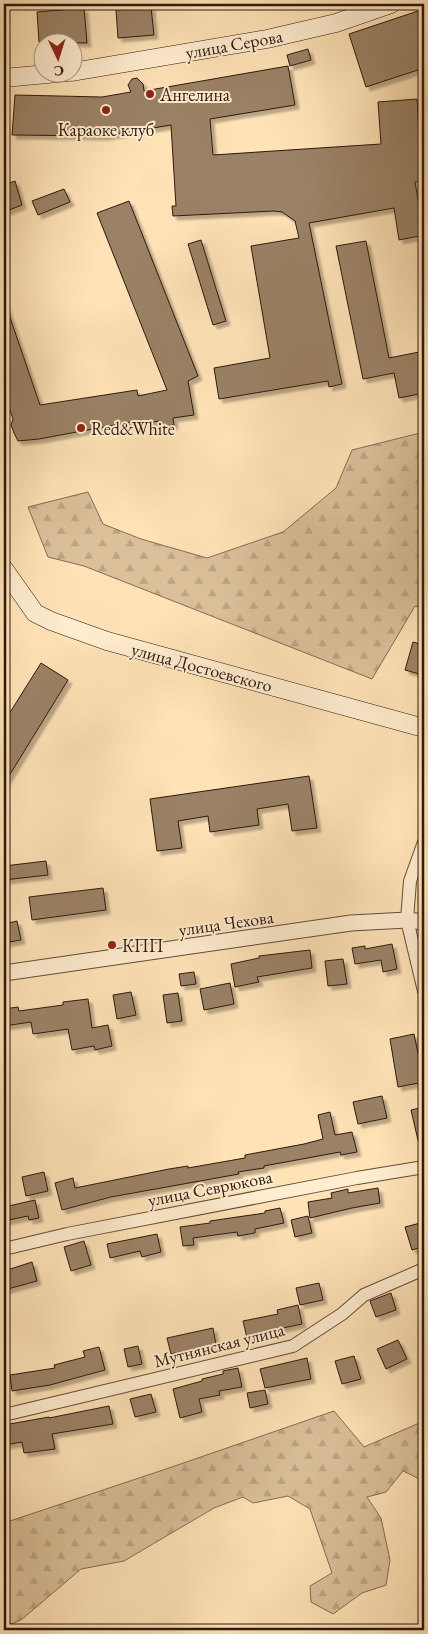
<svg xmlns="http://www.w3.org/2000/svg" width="428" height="1634" viewBox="0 0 428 1634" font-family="'EB Garamond',serif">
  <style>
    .forest { fill: url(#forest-firs); stroke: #846c54 }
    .building { fill: #9b8266; stroke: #2e180f; filter: url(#shadow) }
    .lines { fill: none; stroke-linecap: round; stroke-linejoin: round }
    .minor-casing { stroke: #624b39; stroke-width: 14 }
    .tertiary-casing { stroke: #624b39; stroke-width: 17 }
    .secondary-casing { stroke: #2e180f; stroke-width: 19 }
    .minor { stroke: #ffedd0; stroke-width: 12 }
    .tertiary { stroke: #ffedd0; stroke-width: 15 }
    .secondary { stroke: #ffedd0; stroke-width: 18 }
    .poi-dot { fill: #8f2418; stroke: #ffedd0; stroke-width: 2 }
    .labels { text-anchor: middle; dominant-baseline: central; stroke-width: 4; stroke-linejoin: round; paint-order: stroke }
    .street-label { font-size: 18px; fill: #2e180f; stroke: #ffedd0 }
    .poi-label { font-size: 18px; fill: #2e180f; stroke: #ffedd0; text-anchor: start }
  </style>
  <defs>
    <pattern id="forest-firs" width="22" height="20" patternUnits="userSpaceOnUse" patternTransform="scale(1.25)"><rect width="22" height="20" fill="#dbc09a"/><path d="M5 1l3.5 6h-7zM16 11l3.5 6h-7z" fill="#bca484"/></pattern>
    <filter id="shadow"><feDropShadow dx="4" dy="4" stdDeviation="1" flood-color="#0004"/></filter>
  </defs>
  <rect width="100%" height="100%" fill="#ffe3b7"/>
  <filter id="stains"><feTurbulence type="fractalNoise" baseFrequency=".004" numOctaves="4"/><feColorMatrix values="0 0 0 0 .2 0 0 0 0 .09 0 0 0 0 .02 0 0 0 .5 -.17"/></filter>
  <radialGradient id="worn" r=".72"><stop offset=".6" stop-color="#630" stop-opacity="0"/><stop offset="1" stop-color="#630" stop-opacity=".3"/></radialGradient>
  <path class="forest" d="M424,432v177l-9,-3 -43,73 -288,-113 -36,-9 -20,-50 60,-15 15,32 38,15 66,19 76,-26 53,-44 16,-38z
    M334,1411l30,36 60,-26v60l-21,-10 -17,21 -19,5 14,21 9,42 -4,25 -24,8 -29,21 -22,-12 -1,-16 22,-13 -22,-64 -22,-13 -35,7 -10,-6 -29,11 -90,53 -43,8 -60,51 -17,7v-104l165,-55z"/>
  <path class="building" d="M151,7l3,28 -36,3 -2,-28z
    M84,8l3,35 -48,-1 -2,-30z
    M424,9v59l-58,19 -17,-53z
    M308,49l3,11 -21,6 -3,-11z
    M288,66l7,39 -85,14 3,36 168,-11 -3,-42 39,-3 5,83h-7l9,53 -25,5 -5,-32 -85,15 33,161 -13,3 -1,-6 -109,18 -5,-31 56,-10 -19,-112 48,-8 -4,-17 -13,-9 -8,-1 -101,5 -1,-10h4l-5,-81 -66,11 -93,-1 3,-40 87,2 29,-5 -3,-7 4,-6 5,-1 6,6 1,7z
    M15,181l7,24 -18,7v-27z
    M64,189l6,13 -32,13 -6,-14z
    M129,201l69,175 -10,5 6,34 -21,3 1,7 -14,2 -1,-6 -16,3 -1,-4 -103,19 -21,2 -4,-8 -3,-8 2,-6 -9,-27v-88l1,-1 35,102 97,-15 1,6 29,-6 -70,-177z
    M201,240l25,81 -13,4 -25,-81z
    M366,241l23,117 35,-7v42l-25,5 -5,-25 -31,6 -27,-133z
    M413,642l11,3v24l-1,6 -18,-5z
    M41,663l27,17 -64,104v-62z
    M309,776l8,52 -25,3 -4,-27 -31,5 2,16 -49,7 -2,-16 -30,5 4,27 -25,3 -7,-52z
    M46,861l2,14 -44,5v-14z
    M103,888l3,22 -74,10 -3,-23z
    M17,921l4,19 -17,3v-19z
    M392,944l5,25 -14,3 -2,-12 -26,4 -3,-16 13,-2v3z
    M310,950l2,18 -55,9 2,5 -24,5 -4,-23 28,-6v-2z
    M343,959l4,25 -19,2 -3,-25z
    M194,972l2,12 -15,2 -2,-12z
    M230,983l4,21 -30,6 -4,-21z
    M131,992l5,23 -19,4 -4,-24z
    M178,993l4,28 -15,2 -4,-28z
    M88,999l4,29 16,-3 4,21 -17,4 -1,-4 -22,4 -4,-21 -35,5 -2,-12 -27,4v-17l14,-2 1,4 44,-6v-3z
    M414,1034l10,48 -26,5 -8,-48z
    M382,1096l5,22 -29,6 -5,-22z
    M424,1107v42h-4l-9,-39z
    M330,1112l5,23 17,-3 5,20 -16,3 -1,-3 -76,14v2l-26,4 1,2 -128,23 -49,13 -7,-27 18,-5 2,10 94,-19 19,-3v2l57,-10v-3l59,-11 19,-5 -5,-24z
    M44,1172l4,19 -22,5 -4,-19z
    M378,1188l2,15 -28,5 -42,10 -2,-16 24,-4 -1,-5 17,-4v4z
    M35,1200l4,18 -10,2 -1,-4 -24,5v-14z
    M280,1208l4,15 -29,6v4l-17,3 -1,-4 -44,6 1,7 -11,1 -3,-19 30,-4v-2l55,-8v-2z
    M308,1216l4,17 -17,4 -4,-17z
    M424,1222v24l-12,4 -7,-23z
    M157,1234l4,18 -19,5 -2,-6 -30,7 -3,-14z
    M84,1241l7,24 -20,6 -7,-24z
    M32,1262l5,19 -33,9v-19z
    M319,1283l4,17 -23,5 -4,-17z
    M391,1293l5,17 -20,7 -6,-16z
    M298,1305l4,19 -33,7v3l-22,4 -4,-17 35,-7 -1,-4z
    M213,1328l3,17 -45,9 -4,-16z
    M398,1340l9,19 -21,10 -9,-20z
    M138,1346l4,18 -14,3 -4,-18z
    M99,1347l6,23 -55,15 -38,6 -2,-16 45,-7 -1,-3 31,-8 -2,-6z
    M354,1356l7,23 -19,5 -7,-23z
    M307,1358l4,21 -46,9 -5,-19z
    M238,1368l4,19 -23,4 1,4 -21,4 3,13 -22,6 -7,-29 29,-8v-2l21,-5v-3z
    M265,1390l3,14 -18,4 -3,-15z
    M151,1394l5,18 -21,5 -5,-18z
    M109,1406l4,18 -61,10 3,15 -31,4 -2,-11 -18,3v-20l45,-8v1z"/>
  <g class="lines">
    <g class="minor-casing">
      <path id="minor" d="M424,842l-14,39 -3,39 17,71
        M4,1249l63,-15 290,-56 67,-11
        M4,1415l289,-69 49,-32 22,-19 60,-26"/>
    </g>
    <g class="tertiary-casing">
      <path id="tertiary" d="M4,973l347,-50 56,-3 17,2"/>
    </g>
    <g class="secondary-casing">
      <path id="secondary" d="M72,72l195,-33 69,-16 55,-19
        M4,78l64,-6
        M4,569l31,44 16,8 56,20 317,87"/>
    </g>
    <use href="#minor" class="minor"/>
    <use href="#tertiary" class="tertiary"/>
    <use href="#secondary" class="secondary"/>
  </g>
  <g class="poi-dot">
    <circle cx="150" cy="94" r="5"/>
    <circle cx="106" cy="110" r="5"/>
    <circle cx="81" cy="428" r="5"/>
    <circle cx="112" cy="945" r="5"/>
  </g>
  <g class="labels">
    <g class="street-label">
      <text transform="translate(234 44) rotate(-10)">улица Серова</text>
      <text transform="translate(202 667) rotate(15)">улица Достоевского</text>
      <text transform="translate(226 923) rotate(-8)">улица Чехова</text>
      <text transform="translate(210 1188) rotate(-11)">улица Севрюкова</text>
      <text transform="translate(219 1345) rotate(-14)">Мутнянская улица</text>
    </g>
    <g class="poi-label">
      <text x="160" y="94">Ангелина</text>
      <text x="106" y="129" text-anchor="middle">Караоке клуб</text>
      <text x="91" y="428">Red&amp;White</text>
      <text x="122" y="945">КПП</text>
    </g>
  </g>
  <rect width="428" height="1634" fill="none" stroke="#ffe3b7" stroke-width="20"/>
  <rect x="5" y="5" width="418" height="1624" fill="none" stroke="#2e180f" stroke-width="2.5"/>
  <rect x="10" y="10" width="408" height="1614" fill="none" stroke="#2e180f"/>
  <g transform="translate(58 58) rotate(176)"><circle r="24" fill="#ffedd0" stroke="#ab9883"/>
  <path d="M0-4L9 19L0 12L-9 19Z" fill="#8f2418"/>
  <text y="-8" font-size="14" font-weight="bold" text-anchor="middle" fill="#2e180f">С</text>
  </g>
  <rect width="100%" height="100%" filter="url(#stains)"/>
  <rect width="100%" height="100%" fill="url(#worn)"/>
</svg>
